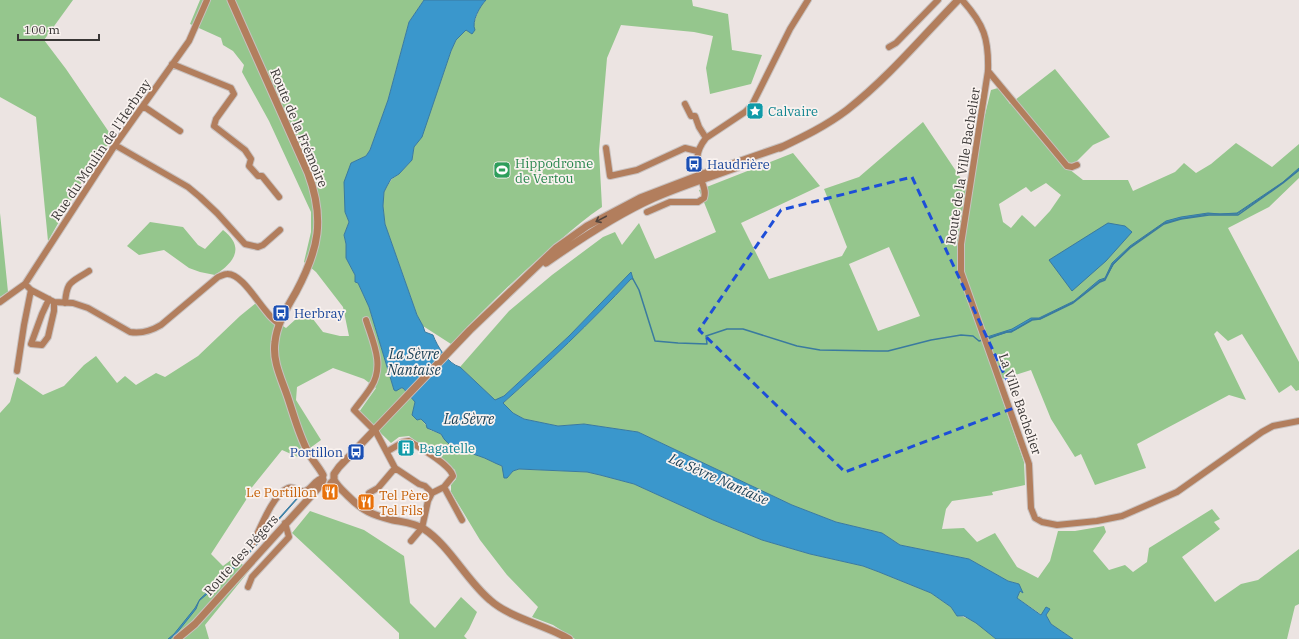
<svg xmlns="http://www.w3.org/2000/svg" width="1299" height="639" viewBox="0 0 1299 639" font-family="'IBM Plex Serif',serif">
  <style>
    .green { fill: #95c68d; fill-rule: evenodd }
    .water { fill: #3a97cc; stroke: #3a7a9f }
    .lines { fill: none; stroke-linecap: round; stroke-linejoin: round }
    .stream { stroke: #3a7a9f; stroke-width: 1.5 }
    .minor-casing { stroke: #c8c1bf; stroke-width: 8 }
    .tertiary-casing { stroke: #c8c1bf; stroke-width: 9 }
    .minor { stroke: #b27e5d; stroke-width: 6 }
    .tertiary { stroke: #b27e5d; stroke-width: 7 }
    .oneway { stroke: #51443d }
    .marked { fill: none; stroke: #1d4ed8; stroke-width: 3; stroke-dasharray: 8 5; stroke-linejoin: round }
    .labels { text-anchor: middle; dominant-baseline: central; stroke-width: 3.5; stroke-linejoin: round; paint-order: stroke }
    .culture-label { font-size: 13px; fill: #0d838f; stroke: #f9f2ef; text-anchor: start }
    .street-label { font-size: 13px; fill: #393635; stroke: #f9f2ef }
    .leisure-label { font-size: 13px; fill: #27864d; stroke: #f9f2ef; text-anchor: start }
    .transit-label { font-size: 13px; fill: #164399; stroke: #f9f2ef; text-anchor: start }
    .food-label { font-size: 13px; fill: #c56008; stroke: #f9f2ef; text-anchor: end }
    .water-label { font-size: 14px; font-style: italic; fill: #163d54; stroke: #f9f2ef }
  </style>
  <rect width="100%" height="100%" fill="#ece4e2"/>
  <path class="green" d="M0,0h73l-29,40 22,29 47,69 -29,40 -36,63 -12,-124 -36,-20z
    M200,0h224l-15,22 -21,78 -18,50 -4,6 -15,7 -6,49 4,10 -5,13 2,9v14l9,17v7l3,1 11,24 25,83 9,-2 12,14 -2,13 4,5 4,-1 9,11 11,4c6,14 25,17 38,22 8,2 15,7 23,10l5,12 6,-7 6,-2 68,3 13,3 34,9 79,36 49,20 48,14 53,12 16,6 52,21 20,14 6,9c15,1 28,13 39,23h-421l-22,-14 -21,-8 6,-10 -31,-32 -27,-35 -29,-48v-7l5,-6 -1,-9 -46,-34 -10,1 -8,6 -32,-31 17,-24 -12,-9 -31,-11 -36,19 -1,13 25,40 -23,17 -16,-7 -33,41 -3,9 -35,54 12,12 12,-9 14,14 -44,54 4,14h-209v-226l10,-11 7,-25 26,18 21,-9 20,-21 12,-9 21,27 8,-7 11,9 20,-12 9,4 33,-21 42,-40 16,-13 13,14 17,11 20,-18 17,22 17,4h9l-6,-29 -27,-35 -12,-10 7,-30v-20l-42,-91 -27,-49 2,-7 -11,-14 -10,-6 -2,-7 -31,-14z
    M486,0h206l1,6 35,8 4,36 30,5 -11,29 -41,10 -4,-26 7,-32 -19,-4 -73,-7 -14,33 -8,93 3,56c-15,10 -29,22 -43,34 -38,32 -74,67 -108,103l-28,-18 -6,-11 -32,-91 -2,-18 1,-14 3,-6 5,-7 7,-5 13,-14 2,-13 8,-11 29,-85 5,-11 10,-10 6,3c2,-11 6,-25 14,-33z
    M1055,69l55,68 -17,8 -24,24 14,11h45l5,11 42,-19 9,-9 12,10 15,-9 25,-21 36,24 27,-23v34l-30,29 -41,21 71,134v28l-3,1 -5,-6 -12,8 -37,-59 -14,7 -11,-10 -3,3 32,66 -17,-5 -92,49 9,24 -51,17 -14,-31 -6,3 -24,-38 -20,-49 -35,11 28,81 1,23 -33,7 1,3 -41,6 -6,8 -4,20 22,-1 13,14 18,-9 22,34 21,11 12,-17 8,-30h17l29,-5 2,6 -13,19 16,19 16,-5 8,7 14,-10 2,-14 63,-39 8,10 -6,3 6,7 -38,28 33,45 26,-18 17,-4 41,-31v55l-4,2 -8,33h-214l-22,-15 -5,-9 4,-6 -8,6 -25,-17 3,-7 -1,-7 -11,-3 -39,-22 -69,-14 -18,-12 -46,-11 -44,-17 -154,-73 -54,-8 -26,2 -34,-7 -11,-6 -10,-10c45,-40 87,-80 128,-124h2l-2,-6 -62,63 -65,60 -9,5 -35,-34 49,-56 43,-36 51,-38 12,-5 7,13 17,-22 16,36 61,-27 -17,-42 94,-37 27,33 -79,37 28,56 73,-23 5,-9 -23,-58 35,-12 64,-55 39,58 5,4 9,-53h5l10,-41 7,-2 12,16zM1046,183l15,12 -11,16 -15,16 -13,-12 -11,13 -8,-6 -4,-18 27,-17 5,5zM889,247l31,69 -42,15 -29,-67z
    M0,213l8,79 -8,5z
    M150,222l33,5 15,18 7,4 18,-19c22,17 12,32 -8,45l-15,-3 -11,-4 -25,-18 -25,5 -12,-9z
    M310,511l54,19 40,26 6,47 25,25 26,-31 16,15 -8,17 -5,7 3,3h-68v-6l-107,-100z"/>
  <path class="water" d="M424,0h62c-6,6 -15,22 -11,30l-3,4 -6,-4 -10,10 -5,11 -29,86 -8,10 -2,13 -13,14 -8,5 -4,7 -3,6 -1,14 2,18 32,91 6,11 2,6 8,3c4,11 15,29 27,32l35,33 9,-4 65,-60 62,-64 2,7h-2c-41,44 -83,84 -128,124l10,10 11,6 34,7 26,-2 54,8 154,73 44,17 46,11 18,12 69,14 39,22 11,3 4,9 -3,-2 -3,7 24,17 5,-8 4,2 -4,6 5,9 22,15h-77l-20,-16 -12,-7h-7l-6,-9 -20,-14 -52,-21 -16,-6 -53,-12 -48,-14 -49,-20 -79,-36 -34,-9 -13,-3 -68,-3 -6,2 -6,7h-3l-2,-12c-8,-3 -16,-8 -23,-10 -14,-5 -31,-7 -38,-22l-14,-6 -1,-4 -5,-5 -4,1 -5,-5 3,-13 -12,-14h-2l-5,3 -2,-1 -25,-83 -11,-24 -3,-1v-7l-9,-17v-14l-2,-9 5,-13 -4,-10 -1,-30 7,-19 15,-7 4,-6 18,-50 21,-78z
    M1299,168v2l-22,17 -40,27h-29l-28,5 -16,4 -35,25 -16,17 -8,14 -5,2 -26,21 -34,17h-7l-18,11 -27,8 -1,-1 25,-8 19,-11h8l35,-17 25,-21 6,-2 7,-15 18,-17 36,-25 15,-4 27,-4 12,1 17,-1 46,-31z
    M1108,223l17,3 7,6 -26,29 -34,30 -23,-31z
    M299,492h2l-3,6 -60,68 -20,12 -4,10 -15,13 -3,8 -20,25 -6,5h-2l6,-5 21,-26 5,-9 14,-13 2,-8 21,-13 60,-67z"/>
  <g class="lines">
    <path class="stream" d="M633,279l6,11 16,51 23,2 29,1 -1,-8 21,-7h16l54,17 23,4 57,1h11l43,-11 30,-5 12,1 6,5 4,-1
      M987,339l19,-7h5l21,-12 8,-1 33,-16 27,-21 5,-2 8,-16 17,-16 34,-24 17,-5 28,-4h29l45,-32 16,-13"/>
    <g class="minor-casing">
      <path id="minor" d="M962,0c22,24 27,39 26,71l-27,173v28l68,192 2,44 4,10 7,4 15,3 40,-4 25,-5 55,-24 85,-60 11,-6 26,-5
        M889,47l7,-4 42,-43
        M172,64l59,24 3,6 -18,25 -2,7 31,24 6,9 -2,7 9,10h4l17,21
        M988,71l79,95 5,1 5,-2
        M685,104l6,12h4l4,11 7,11
        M143,106l37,25
        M115,145l73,42 12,10 17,16 28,31 13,3 5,-2 17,-15
        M606,148l4,28 27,-6 48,-22 12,3
        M647,212l23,-10h28l6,-4c2,-6 0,-10 -2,-16 -5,-18 -9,-28 4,-44l39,-26 7,-7 38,-76 18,-29
        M25,284l6,6 23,12 19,1 15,5 42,24c12,2 21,-1 31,-7l57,-48c3,-1 6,-3 9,-3 18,-1 38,44 52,49
        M49,299l-7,15 -11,30 11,1 6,-8 6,-26v-9
        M0,302l25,-18 9,-14 81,-125 74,-104 18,-41
        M65,303c2,-23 6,-20 24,-32
        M366,320c7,22 19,46 5,67 -5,8 -11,15 -17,23l22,22 19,36 24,16 6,2 7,7 -4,8 -6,27 -11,13
        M17,371l7,-46 7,-35
        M388,451l15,-9 6,-1c11,7 41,23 44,35l-9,11 -12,6
        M444,487l18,33
        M369,493l9,-5 17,-20
        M253,543c7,-14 20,-49 35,-55 6,-3 11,5 17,3 7,-2 10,-12 18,-13
        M248,587l4,-10 37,-40 -4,-14"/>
    </g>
    <g class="tertiary-casing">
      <path id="tertiary" d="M231,0l77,173c17,46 11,76 -12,119 -9,16 -19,31 -21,50 -3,19 7,38 13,56 6,18 11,37 20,54 4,8 11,15 15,23
        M780,148c23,-11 46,-22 67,-38 41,-32 75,-73 111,-110
        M546,263c34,-24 70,-48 108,-65 27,-12 56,-21 84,-31
        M334,480c4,7 9,11 14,16 15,15 24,19 45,24 10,2 22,3 31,9 25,16 43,52 66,71 20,18 55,25 79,39
        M331,483l3,-3v-6l5,-7 131,-137 86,-82 31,-22 53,-28 60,-23 84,-29
        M177,639l18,-15 126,-139 2,-5"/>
    </g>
    <use href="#minor" class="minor"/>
    <use href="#tertiary" class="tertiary"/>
  </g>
  <defs><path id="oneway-shaft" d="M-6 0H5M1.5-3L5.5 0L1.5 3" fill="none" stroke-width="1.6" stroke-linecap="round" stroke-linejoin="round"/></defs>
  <use class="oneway" href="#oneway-shaft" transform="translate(601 219) rotate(152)"/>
  <path class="marked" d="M912,177l107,229 -174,66 -146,-142 82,-120z"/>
  <defs>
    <g id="sight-square" transform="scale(0.9)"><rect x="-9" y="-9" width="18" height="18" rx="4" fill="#0f9aa8" stroke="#f9f2ef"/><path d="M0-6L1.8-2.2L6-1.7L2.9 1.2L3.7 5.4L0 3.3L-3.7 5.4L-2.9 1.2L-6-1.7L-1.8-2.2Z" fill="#fff"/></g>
    <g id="bus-square" transform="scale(0.9)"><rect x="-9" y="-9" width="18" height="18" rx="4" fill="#1a4fb4" stroke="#f9f2ef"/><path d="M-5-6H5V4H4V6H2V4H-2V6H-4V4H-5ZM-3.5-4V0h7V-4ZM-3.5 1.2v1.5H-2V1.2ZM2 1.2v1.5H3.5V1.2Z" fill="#fff"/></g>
    <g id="stadium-square" transform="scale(0.9)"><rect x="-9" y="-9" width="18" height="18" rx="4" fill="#2e9e5b" stroke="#f9f2ef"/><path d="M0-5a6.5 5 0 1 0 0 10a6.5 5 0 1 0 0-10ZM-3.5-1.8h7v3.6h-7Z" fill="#fff"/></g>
    <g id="building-square" transform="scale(0.9)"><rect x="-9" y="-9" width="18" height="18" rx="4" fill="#0f9aa8" stroke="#f9f2ef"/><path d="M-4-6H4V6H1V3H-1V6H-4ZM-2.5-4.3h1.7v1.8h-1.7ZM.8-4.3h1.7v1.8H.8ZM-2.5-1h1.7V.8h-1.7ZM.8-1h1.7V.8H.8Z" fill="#fff"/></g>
    <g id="restaurant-square" transform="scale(0.9)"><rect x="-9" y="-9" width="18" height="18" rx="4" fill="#e8710a" stroke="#f9f2ef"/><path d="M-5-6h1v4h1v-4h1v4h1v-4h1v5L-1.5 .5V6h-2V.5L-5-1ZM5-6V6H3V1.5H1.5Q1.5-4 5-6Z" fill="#fff"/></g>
  </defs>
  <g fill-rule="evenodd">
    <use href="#sight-square" x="755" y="111"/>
    <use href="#bus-square" x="694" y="164"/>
    <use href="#stadium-square" x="502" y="170"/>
    <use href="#bus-square" x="281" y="313"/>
    <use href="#building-square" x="406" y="448"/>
    <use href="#bus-square" x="356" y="452"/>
    <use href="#restaurant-square" x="330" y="492"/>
    <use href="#restaurant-square" x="366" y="502"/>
  </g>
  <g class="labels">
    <g class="culture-label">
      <text x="768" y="111">Calvaire</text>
      <text x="419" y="448">Bagatelle</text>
    </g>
    <g class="street-label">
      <text transform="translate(299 128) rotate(67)">Route de la Frémoire</text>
      <text transform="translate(101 150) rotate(-56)">Rue du Moulin de l'Herbray</text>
      <text transform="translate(963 166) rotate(-81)">Route de la Ville Bachelier</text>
      <text transform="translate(1020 404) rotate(71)">La Ville Bachelier</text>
      <text transform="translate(241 555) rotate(-48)">Route des Pégers</text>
    </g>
    <g class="leisure-label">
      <text x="515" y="163">Hippodrome<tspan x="515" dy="15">de Vertou</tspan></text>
    </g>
    <g class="transit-label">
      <text x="707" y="164">Haudrière</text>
      <text x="294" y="313">Herbray</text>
      <text x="343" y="452" text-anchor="end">Portillon</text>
    </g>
    <g class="food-label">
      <text x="317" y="492">Le Portillon</text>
      <text x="379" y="495" text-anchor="start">Tel Père<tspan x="379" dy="15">Tel Fils</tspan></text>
    </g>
    <g class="water-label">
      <text x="414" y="354">La Sèvre<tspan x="414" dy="16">Nantaise</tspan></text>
      <text x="469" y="419">La Sèvre</text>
      <text transform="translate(719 479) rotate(24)">La Sèvre Nantaise</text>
    </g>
  </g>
  <path d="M18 34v6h81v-6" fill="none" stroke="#393635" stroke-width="2"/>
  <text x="24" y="34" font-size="12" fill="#393635" stroke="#f9f2ef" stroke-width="3" paint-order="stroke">100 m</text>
</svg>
